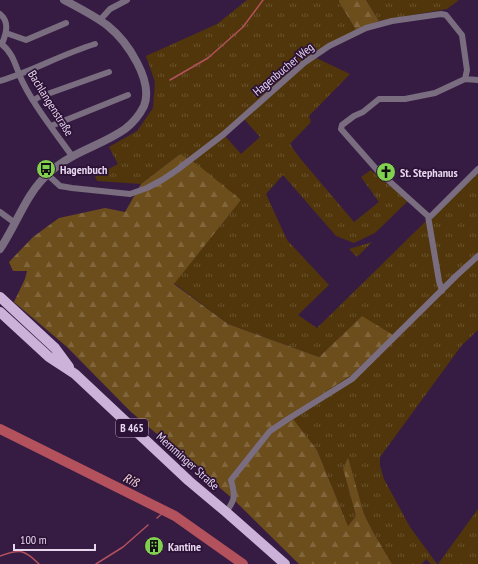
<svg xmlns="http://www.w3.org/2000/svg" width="478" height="564" viewBox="0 0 478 564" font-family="'PT Sans Narrow',sans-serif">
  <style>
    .grass { fill: url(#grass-tufts); fill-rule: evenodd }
    .forest { fill: url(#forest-firs) }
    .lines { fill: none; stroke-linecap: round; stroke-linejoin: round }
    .stream { stroke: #b3515c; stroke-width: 1.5 }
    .river { stroke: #b3515c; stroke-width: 10 }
    .minor { stroke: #7a6d80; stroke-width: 6 }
    .tertiary { stroke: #7a6d80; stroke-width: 8 }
    .primary { stroke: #ccb1d9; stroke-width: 10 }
    .labels { text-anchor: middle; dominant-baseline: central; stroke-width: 3.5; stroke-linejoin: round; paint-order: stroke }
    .shield { fill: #2c1237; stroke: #ae9bb7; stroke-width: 1 }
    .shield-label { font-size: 11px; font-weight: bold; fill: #e6d6ee }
    .street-label { font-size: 12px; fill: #e6d6ee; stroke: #2c1237 }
    .poi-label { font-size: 12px; font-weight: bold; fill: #e6d6ee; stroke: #2c1237; text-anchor: start }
    .water-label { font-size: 13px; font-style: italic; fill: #efd3d4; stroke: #2c1237 }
  </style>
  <defs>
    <pattern id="grass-tufts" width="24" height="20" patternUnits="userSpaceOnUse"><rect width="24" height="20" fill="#50360a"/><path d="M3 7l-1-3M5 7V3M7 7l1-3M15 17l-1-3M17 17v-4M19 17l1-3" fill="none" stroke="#69522e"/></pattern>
    <pattern id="forest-firs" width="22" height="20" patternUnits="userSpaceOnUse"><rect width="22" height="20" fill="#6c4d1c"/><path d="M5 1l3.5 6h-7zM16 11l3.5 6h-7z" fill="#81663d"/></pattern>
  </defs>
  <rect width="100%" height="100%" fill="#361c42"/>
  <path class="grass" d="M247,0h92v2l17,28 -44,26 38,18 -41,42 2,6 -21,22 9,13 55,65 25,-20 -18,-25 10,-7 37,31 -33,32 -21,10 -18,-7 -53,-61 -17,19 21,46 42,45 -31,30 19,13 161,-158v160l-16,15 -82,112v9l4,13 26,48 27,37h-6l-5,-5 -4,5h-30l-20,-34 -8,-16 -16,-57 -5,12 13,47 -8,10 -31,-76 -28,-35 73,-99 -43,41 -91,-33 -54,-41 67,-83 -61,-46 -39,30 -44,-3 -2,-5 23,-12 -9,-17 28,-16 16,-23 2,-26 -9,-26 71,-32zM244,119l16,18 -19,17 -16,-18z
    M366,0h93l-12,9 -68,12z
    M372,242l-15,15 -8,-8z
    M478,509v55h-40z"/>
  <path class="forest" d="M339,0h27l13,21 -23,9 -17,-28z
    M180,154l18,11 43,35 -67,84 54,40 91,33 43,-41 31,19 -42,40 -61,40 27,35 31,76 8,-10 -13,-47 5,-12 16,57 8,16 20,34h-93l-66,-65 -103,-88 -63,-64 -53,-45 11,-23 2,-8h-14l-4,-9 24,-25 26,-19 46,-10 20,4 16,-28z"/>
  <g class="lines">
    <path class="stream" d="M170,80l38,-22 35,-31 20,-27
      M157,518l8,-7
      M0,556c20,-7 24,-7 39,8
      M96,564l27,-17 25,-22"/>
    <path class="river" d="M0,429l175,87 68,48"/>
    <path class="minor" d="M0,14c10,8 6,20 2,30
      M100,20l10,-11 17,-9
      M6,33l20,7 40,-17
      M0,43c11,7 15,20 19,31 11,27 36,58 53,82
      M465,79l-30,14 -30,6h-26l-16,13 -9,4 -12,9 -1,4 37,42 50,45h3l47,-47
      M465,79l13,1
      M0,81c33,-10 62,-27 95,-37
      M34,100l5,-3 70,-25
      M51,126l77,-31
      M47,174l13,12 12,2 58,6 17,-6 15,-8 15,-10 47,-36 80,-71 25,-17 37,-18 26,-7 49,-7 5,1 16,20 5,35 -2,9
      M0,212l15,11
      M428,216l11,65 3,10
      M226,512c10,-13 9,-17 5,-32l39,-49 18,-12 64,-40 104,-103 22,-20"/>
    <path class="tertiary" d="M0,249c17,-25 26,-56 49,-76 22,-21 52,-27 76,-44 8,-6 15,-15 19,-23 10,-25 -17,-65 -36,-80 -13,-10 -29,-18 -44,-26"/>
    <path class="primary" d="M0,297l55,51 14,19
      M0,312l49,45 26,17 114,107 37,31 59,52"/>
  </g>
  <defs>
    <g id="bus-disc" transform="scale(1)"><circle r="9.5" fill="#82d04f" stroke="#2c1237"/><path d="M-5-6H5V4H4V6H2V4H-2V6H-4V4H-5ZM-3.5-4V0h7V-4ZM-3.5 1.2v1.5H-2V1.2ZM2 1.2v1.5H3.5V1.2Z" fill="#111"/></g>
    <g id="church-disc" transform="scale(1)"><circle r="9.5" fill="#82d04f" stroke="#2c1237"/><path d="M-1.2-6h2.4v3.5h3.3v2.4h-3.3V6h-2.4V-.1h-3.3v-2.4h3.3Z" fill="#111"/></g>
    <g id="building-disc" transform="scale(1)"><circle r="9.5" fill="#82d04f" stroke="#2c1237"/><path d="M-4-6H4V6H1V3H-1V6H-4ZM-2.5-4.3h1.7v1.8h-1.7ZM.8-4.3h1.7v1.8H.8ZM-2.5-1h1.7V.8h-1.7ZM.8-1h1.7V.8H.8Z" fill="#111"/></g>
  </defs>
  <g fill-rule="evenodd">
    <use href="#bus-disc" x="46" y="169"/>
    <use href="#church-disc" x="386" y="172"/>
    <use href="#building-disc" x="154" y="546"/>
  </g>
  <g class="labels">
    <rect class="shield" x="116" y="419" width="32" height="18" rx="3"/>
    <g class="shield-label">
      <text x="132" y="428">B 465</text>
    </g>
    <g class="street-label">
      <text transform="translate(283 69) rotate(-40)">Hagenbucher Weg</text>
      <text transform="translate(51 103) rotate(58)">Bachlangenstraße</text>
      <text transform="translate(188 461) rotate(42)">Memminger Straße</text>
    </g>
    <g class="poi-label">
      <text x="60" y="169">Hagenbuch</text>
      <text x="400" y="172">St. Stephanus</text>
      <text x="168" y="546">Kantine</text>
    </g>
    <g class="water-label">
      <text transform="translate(131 480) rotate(26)">Riß</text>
    </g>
  </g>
  <path d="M14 544v6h81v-6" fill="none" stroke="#e6d6ee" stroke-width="2"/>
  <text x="20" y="544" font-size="12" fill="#e6d6ee" stroke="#2c1237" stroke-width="3" paint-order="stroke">100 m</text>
</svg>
